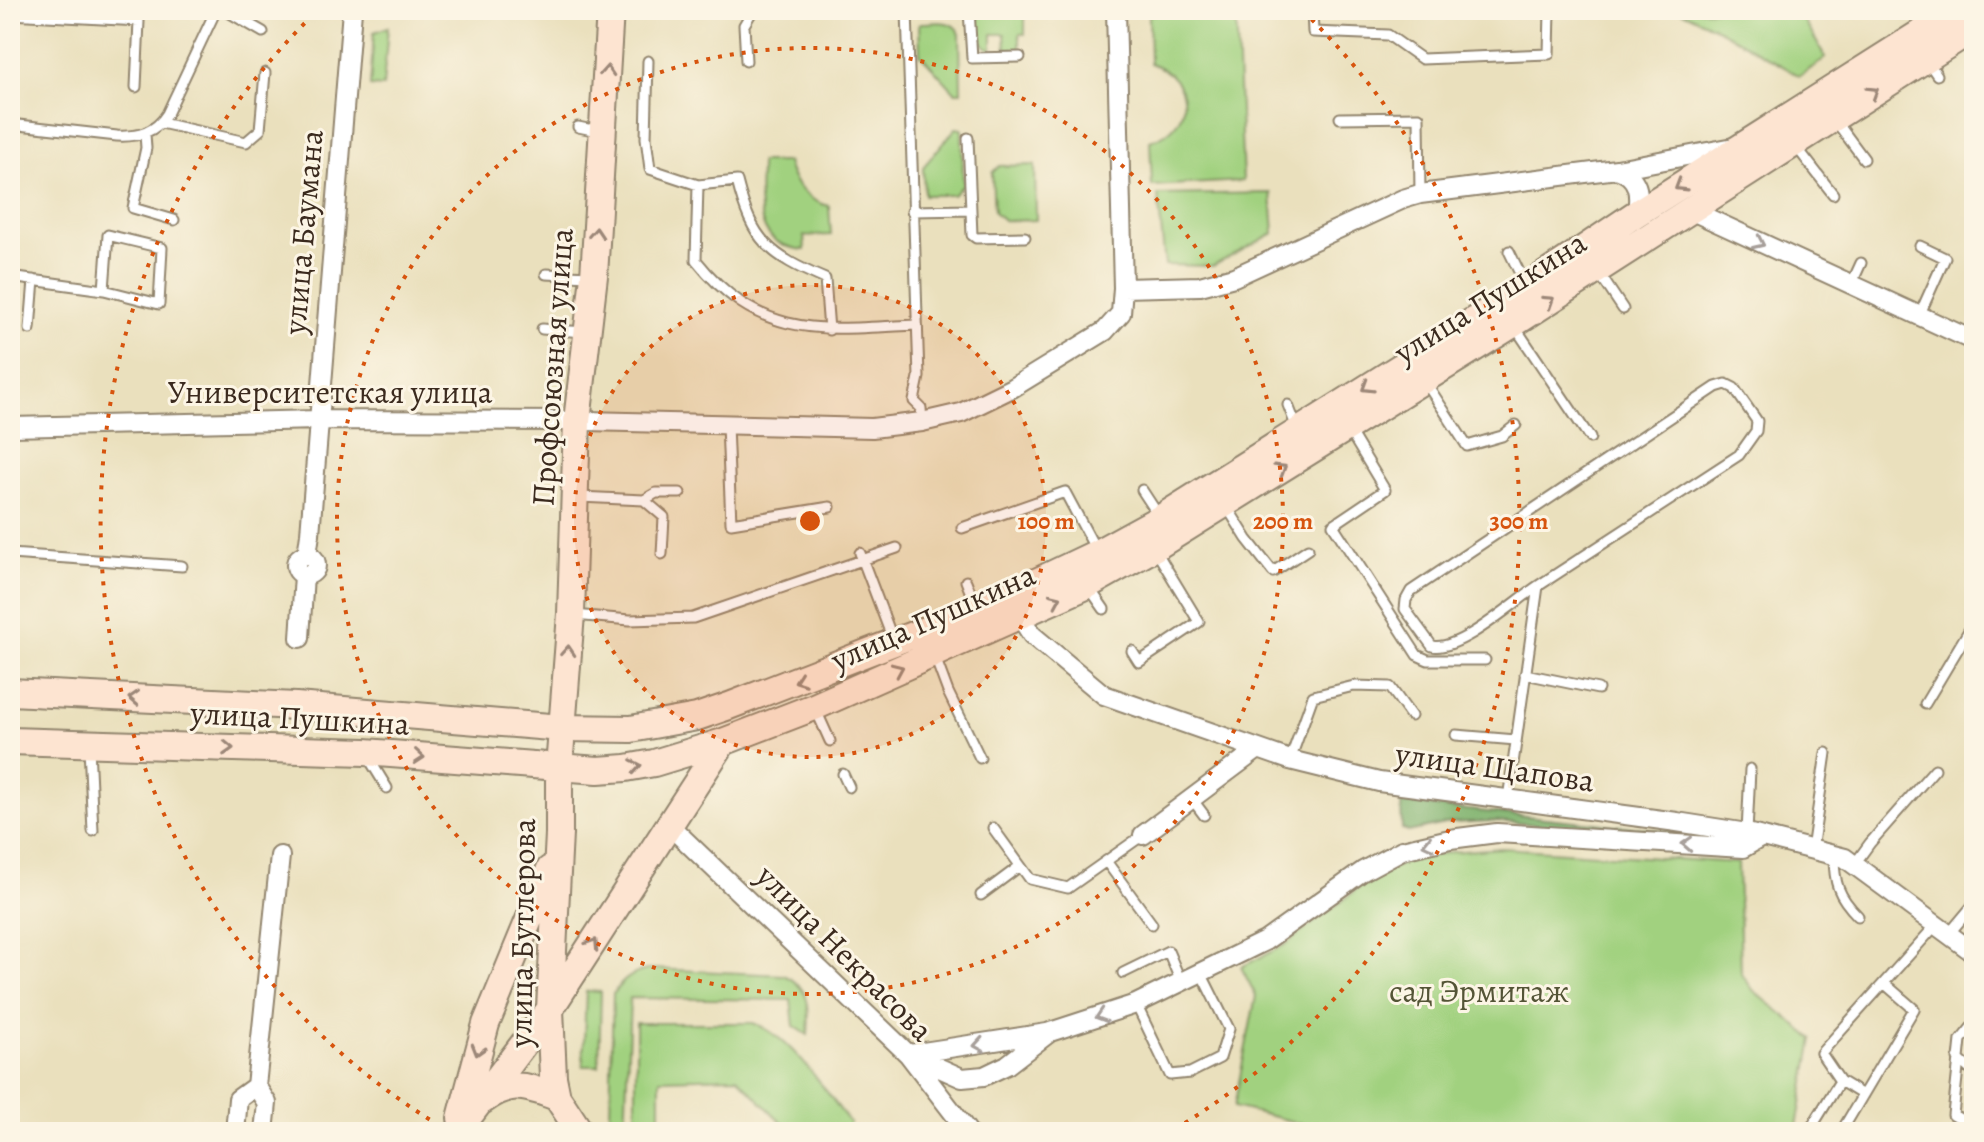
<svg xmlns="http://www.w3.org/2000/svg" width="1984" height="1142" viewBox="0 0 1984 1142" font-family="Alegreya,serif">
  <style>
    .green { fill: #a1d17f; stroke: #6e7e4e; stroke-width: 2 }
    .forest { fill: #80b36e; stroke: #5e6e46; stroke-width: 2 }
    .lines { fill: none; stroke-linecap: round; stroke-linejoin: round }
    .lane-casing { stroke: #92856e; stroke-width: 13 }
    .street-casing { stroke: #92856e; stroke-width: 22 }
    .secondary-casing { stroke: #92856e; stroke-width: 30 }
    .lane { stroke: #fff; stroke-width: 9 }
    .street { stroke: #fff; stroke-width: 18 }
    .secondary { stroke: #fde4d1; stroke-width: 26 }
    .oneway { stroke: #9c8778 }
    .oneway2 { stroke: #a79f9a }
    .ring { fill: none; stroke: #d7540e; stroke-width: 4; stroke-dasharray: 4 8 }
    .labels { text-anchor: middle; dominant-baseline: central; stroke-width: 6; stroke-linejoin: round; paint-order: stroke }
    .street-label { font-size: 32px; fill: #3b2a1e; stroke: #fcf5e5 }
    .park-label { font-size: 32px; fill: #545436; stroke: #fcf5e5 }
    .centre { fill: #d7540e; stroke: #fcf5e5; stroke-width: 4 }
    .ring-label { font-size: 24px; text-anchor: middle; font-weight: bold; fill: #d7540e; stroke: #fcf5e5; stroke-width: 6; stroke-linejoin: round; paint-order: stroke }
  </style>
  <rect width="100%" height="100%" fill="#fcf5e5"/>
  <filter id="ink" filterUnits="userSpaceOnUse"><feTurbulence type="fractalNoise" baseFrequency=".0125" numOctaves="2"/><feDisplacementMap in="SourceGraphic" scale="16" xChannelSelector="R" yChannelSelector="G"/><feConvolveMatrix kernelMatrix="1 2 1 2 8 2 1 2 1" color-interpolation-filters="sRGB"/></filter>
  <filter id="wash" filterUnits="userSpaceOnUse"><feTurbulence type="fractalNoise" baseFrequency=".006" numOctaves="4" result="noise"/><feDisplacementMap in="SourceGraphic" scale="32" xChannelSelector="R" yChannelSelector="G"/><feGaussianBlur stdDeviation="1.8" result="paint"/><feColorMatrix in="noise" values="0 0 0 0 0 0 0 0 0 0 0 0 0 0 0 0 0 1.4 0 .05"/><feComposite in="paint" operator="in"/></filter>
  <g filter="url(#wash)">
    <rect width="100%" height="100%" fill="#eae0bd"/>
    <path class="green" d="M978,10h47v24h-5v15h-14l-1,-15h-13v16c-18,-8 -14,-23 -14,-40z
      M1679,10h119l28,48 -26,18 -80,-46z
      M1236,13l7,168 -91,5 -2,-45c45,-14 44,-63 0,-78l-1,-49z
      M921,23c15,0 32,-5 39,11l1,58h-6l-35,-38 -1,-30z
      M388,27l-5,60 -13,-1 4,-54z
      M956,128l6,1 1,56 -10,10h-29l-1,-28z
      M760,162h27c4,21 22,40 42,44l2,29 -27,1 1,14c-55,-5 -45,-45 -45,-88z
      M1035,165l1,55 -31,1 -11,-9 -2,-39 7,-7z
      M1271,193l3,40 -61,33 -48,-1 -7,-70z
      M1502,848l236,15 3,110 13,18 59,48 -17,93h-460l-102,-25 22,-111 -15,-29 44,-22 84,-65 38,-19 43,-9z
      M653,969l131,6c27,13 26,33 24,60l-14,-9 -3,-26 -161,-2 -5,134h-12l-3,-16 3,-122c11,-16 21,-22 40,-25z
      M586,991l15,1 -2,74h-16z
      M636,1023h117c37,12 74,70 97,100l-7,9h-52l-54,-55 -77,2v53h-24z"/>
    <path class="forest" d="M1401,803l317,33v5l-222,-20 -46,2 -42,9 -6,-3z"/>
  </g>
  <g filter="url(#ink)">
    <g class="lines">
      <g class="lane-casing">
        <path id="lane" d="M225,10l38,22
          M907,10l12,367 -5,24 7,7 1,14
          M969,10l3,48 48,-1
          M1312,10l1,22 75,3 34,24 127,-5 1,-44
          M907,11h62
          M10,14l129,7 -3,66
          M648,61l-2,77 4,31 48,16 39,-4c15,60 32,74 88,98l4,51
          M746,61l-2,-36 9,-15
          M1928,62l9,13
          M1340,118l79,-1 1,77
          M1835,120l29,39
          M161,123l85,19 14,-12 5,-57
          M10,124l107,12c21,1 38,-3 50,-22l49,-104
          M578,127l20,4
          M145,134l1,14 -13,60 41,12
          M968,138l4,97 4,3 49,-1
          M1795,145l38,49
          M698,185l-2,75c64,80 126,70 219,65
          M912,211l59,-1
          M1509,251l16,33
          M1599,273l24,36
          M546,274l44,2
          M10,277l94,13 55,14 3,-56 -54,-13 -4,55
          M1851,285l10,-22
          M1919,316l26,-58 -25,-12
          M1515,327l75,111
          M30,329l4,-49
          M542,329l43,3
          M1426,383l41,63 35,-10 14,-11
          M1288,405l9,23
          M727,425l4,98 99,-16
          M1349,430l36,60 -52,35 84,130 11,5h57
          M1142,490l17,26
          M579,497l65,3 20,17 -2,37
          M644,500l12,-7h24
          M1227,507l20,32 26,33 35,-23
          M962,528l103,-36 31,58
          M860,553l33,87
          M10,554l172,12
          M966,581l10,26
          M1088,586l16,23
          M574,615l56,5 63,-2 204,-70
          M1132,651l7,11 60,-40 -43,-71
          M935,657l13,35 32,66
          M1525,674l73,15
          M1925,704l49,-82
          M816,710l14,31
          M1456,735l60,5
          M89,747l4,84
          M368,757l19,31
          M1290,760l23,-64 41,-10 36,1 21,29
          M843,774l6,13
          M1192,799l12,16
          M1508,799l30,-213 201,-131 17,-24 1,-10 -23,-33 -8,-4 -10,3 -305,204 -5,9 -1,9 27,37c27,6 82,-44 106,-60
          M993,828l37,51 38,9 75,-53
          M1747,833l3,-64
          M1812,850l14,-97
          M1834,855c0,28 4,41 24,61
          M1106,861l46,63
          M1854,865l16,-22 65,-74
          M981,895l39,-29
          M1948,935l26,-31
          M1123,973l45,-22 13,31
          M1136,1004l34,71 20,-2 30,-15 9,-29 -28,-56
          M1974,1024l-13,16 -8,75 21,12
          M1958,1059l16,14
          M1840,1081l23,14
          M1815,1132l-4,-4 29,-47 -19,-28 114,-127
          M1841,1132l73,-123 -30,-26"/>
      </g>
      <g class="street-casing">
        <path id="street" d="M1617,169c22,8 23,24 20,44
          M1688,209l286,132
          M1123,288l77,-2 34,-9 169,-78 17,-5 197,-25 117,-22
          M10,427l308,-7 268,1 286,7 50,-6 39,-9 51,-25 93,-57 16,-18 2,-25 -7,-278
          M307,555l3,-21 42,-524
          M296 565a10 10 0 1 1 20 0a10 10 0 1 1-20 0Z
          M1019,615l13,20 72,60 186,65 89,22 298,40 70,11 98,25 129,95
          M300,638l4,-63
          M670,826l238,228 60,78
          M1143,835l115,-86
          M908,1054l54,24 22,-2 23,-11 43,-33 86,-28 129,-63 98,-70 39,-21 48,-11 47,-6 246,15 19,-11
          M910,1054l137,-21
          M235,1132l3,-33 18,-13
          M264,1132l3,-29 -11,-17 24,-230"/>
      </g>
      <g class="secondary-casing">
        <path id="secondary" d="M10,692l286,14 266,22 69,1 66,-12 32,-11 248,-96 120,-57 64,-35 366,-231 110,-74 320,-203
          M10,741l355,11 233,18 28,-2 28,-5 69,-21 91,-35 274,-122 66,-37 359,-224 461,-296
          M482,1101c31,-22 42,-15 75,-4
          M461,1118l25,-94 64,-155
          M460,1128l90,-119 173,-267
          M580,1132l-23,-35 -4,-20 -3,-68 9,-175v-66l12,-154 6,-193 17,-145 16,-266"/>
      </g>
      <use href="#lane" class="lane"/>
      <use href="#street" class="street"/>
      <use href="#secondary" class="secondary"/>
    </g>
    <defs><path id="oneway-chevron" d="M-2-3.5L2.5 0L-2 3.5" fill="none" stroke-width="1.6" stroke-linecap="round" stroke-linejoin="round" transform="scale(2)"/></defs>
    <g class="oneway">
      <use href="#oneway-chevron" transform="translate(607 71) rotate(-86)"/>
      <use href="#oneway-chevron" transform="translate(1873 92) rotate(-32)"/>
      <use href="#oneway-chevron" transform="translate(1680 186) rotate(148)"/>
      <use href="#oneway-chevron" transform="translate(596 233) rotate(-86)"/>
      <use href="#oneway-chevron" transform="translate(1549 301) rotate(-33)"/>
      <use href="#oneway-chevron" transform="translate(1367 387) rotate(148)"/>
      <use href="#oneway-chevron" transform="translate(1281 469) rotate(-32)"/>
      <use href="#oneway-chevron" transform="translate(1056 599) rotate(-24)"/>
      <use href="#oneway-chevron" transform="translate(568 651) rotate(-86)"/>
      <use href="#oneway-chevron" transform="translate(898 669) rotate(-24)"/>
      <use href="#oneway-chevron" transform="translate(800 680) rotate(160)"/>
      <use href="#oneway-chevron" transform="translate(134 698) rotate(-177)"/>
      <use href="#oneway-chevron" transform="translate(228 748) rotate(2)"/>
      <use href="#oneway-chevron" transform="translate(419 757) rotate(5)"/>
      <use href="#oneway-chevron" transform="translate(636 766) rotate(-10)"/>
      <use href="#oneway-chevron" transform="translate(593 944) rotate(-57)"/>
      <use href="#oneway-chevron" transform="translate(478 1050) rotate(106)"/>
    </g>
    <g class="oneway2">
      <use href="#oneway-chevron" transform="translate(1759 243) rotate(25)"/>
      <use href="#oneway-chevron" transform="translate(1428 844) rotate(167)"/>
      <use href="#oneway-chevron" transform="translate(1687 844) rotate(-177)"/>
      <use href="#oneway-chevron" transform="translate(1101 1016) rotate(162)"/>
      <use href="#oneway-chevron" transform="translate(979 1045) rotate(171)"/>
    </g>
  </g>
  <circle cx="810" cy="521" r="236" fill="#d7540e" fill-opacity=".12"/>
  <g class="ring">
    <circle cx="810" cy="521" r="236"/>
    <circle cx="810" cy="521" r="473"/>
    <path d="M450 1132A709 709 0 0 1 317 11M1303 11A709 709 0 0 1 1170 1132"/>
  </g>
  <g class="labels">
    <g class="street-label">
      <text transform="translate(303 232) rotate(-85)">улица Баумана</text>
      <text transform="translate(1490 297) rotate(-32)">улица Пушкина</text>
      <text transform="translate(552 367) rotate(-86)">Профсоюзная улица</text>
      <text x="330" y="392">Университетская улица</text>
      <text transform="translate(933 617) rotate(-24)">улица Пушкина</text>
      <text transform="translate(300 718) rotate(3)">улица Пушкина</text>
      <text transform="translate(1495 767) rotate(8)">улица Щапова</text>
      <text transform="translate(522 933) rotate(-89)">улица Бутлерова</text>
      <text transform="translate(845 953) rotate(45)">улица Некрасова</text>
    </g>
    <g class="park-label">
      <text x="1479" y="991">сад Эрмитаж</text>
    </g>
  </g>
  <circle cx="810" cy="521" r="12" class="centre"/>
  <g class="ring-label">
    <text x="1046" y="529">100 m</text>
    <text x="1283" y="529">200 m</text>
    <text x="1519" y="529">300 m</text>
  </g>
  <rect width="1984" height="1142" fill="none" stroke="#fcf5e5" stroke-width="40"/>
</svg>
